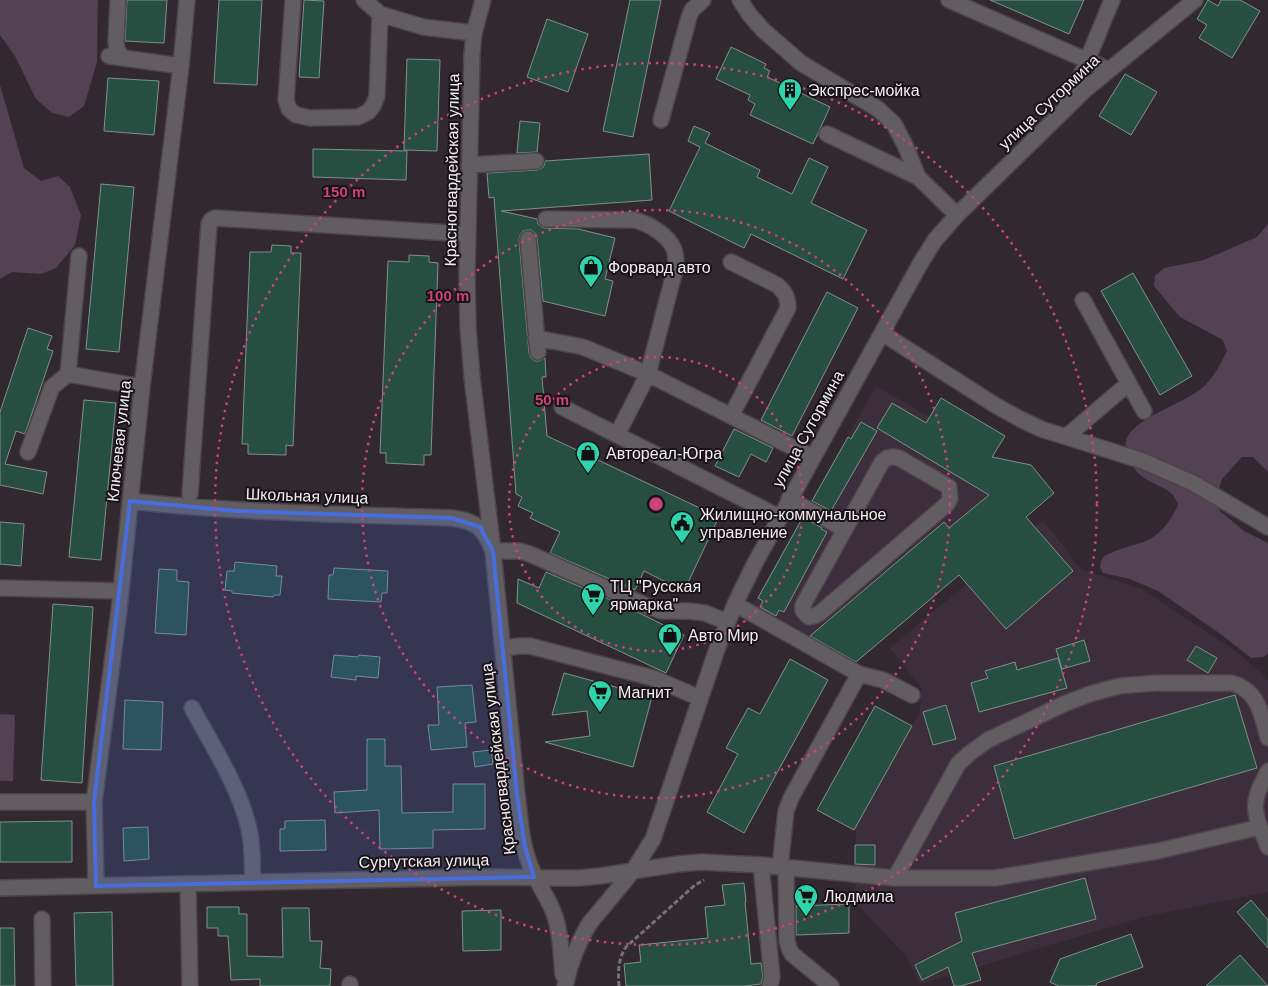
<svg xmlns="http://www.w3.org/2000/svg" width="1268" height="986" viewBox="0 0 1268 986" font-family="Helvetica,sans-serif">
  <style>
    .built { fill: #3d2e3b }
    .green { fill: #544151 }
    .building { fill: #264e41; stroke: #80908a }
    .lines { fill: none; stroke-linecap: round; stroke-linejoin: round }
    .minor-casing { stroke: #4d444b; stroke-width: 18 }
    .path { stroke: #787076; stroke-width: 3; stroke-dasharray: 5 2.5; stroke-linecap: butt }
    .minor { stroke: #625d61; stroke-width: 15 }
    .marked { fill: #486edd; fill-opacity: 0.2; stroke: #486edd; stroke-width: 4; stroke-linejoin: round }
    .ring { fill: none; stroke: #cc4279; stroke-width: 2.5; stroke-dasharray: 2.5 5 }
    .labels { text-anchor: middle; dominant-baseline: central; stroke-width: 4; stroke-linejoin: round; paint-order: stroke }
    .poi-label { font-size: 16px; fill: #f3ecf1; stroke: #171316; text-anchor: start }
    .street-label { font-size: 16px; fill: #f3ecf1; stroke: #171316 }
    .centre { fill: #cc4279; stroke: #171316; stroke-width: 2.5 }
    .ring-label { font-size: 15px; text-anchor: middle; font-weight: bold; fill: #cc4279; stroke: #171316; stroke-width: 4; stroke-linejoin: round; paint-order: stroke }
  </style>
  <rect width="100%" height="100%" fill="#322930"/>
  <path class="built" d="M876,386l53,31v2l64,38 1,-2 22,7 15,3 23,28 -198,169 -103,-58z
    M1043,520l38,49 61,20 92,61 25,21 9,10v211l-121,24 -227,68 -13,-27 -52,-55 1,-71 -2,-1 65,-116 3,-25 -32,-41z"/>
  <path class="green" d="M0,0h98l-1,62 -13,44 -15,11 -17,-4 -16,-14 -21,-43 -15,-21z
    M0,85l24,83 17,13 17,-5 12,11 11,28 -6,30 -19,23 -15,6 -29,-2 -12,7z
    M1268,224v248l-15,-15h-11l-20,22 -6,19 4,13 24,20 24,12v110l-4,4 -13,1 -29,-23 -64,-44 -28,-12 -27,-6 -3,-6c0,-3 1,-6 2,-8 6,-9 39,-14 50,-21 12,-8 20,-20 26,-33 -1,-3 -3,-7 -5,-10 -8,-9 -31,-14 -38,-26 -6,-8 -11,-18 -9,-28 4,-21 60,-39 75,-52 12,-10 19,-24 26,-38l-4,-11 -43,-23 -26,-31 1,-10 9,-8 40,-8 53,-23z
    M0,714l15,1 -2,66h-13z"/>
  <path class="building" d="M127,0h40l-3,43 -39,-2z
    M219,0h43l-5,85 -43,-2z
    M304,0l20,1 -5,77 -20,-1z
    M630,0h31l-28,137 -30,-6z
    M990,0h94l-15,34z
    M1208,0l10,6 3,-6h19l20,11 -28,47 -33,-20 8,-13 -10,-6z
    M547,19l41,15 -20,58 -41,-15z
    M731,47l35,17 -2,4 6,3 -3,6 63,30 -17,37 -63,-29 5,-11 -7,-4 2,-5 -34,-16z
    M407,59l33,1 -3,91 -33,-1z
    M1125,74l32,18 -26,43 -32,-19z
    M108,78l51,3 -5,54 -50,-4z
    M520,121l20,2 -3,29 -20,1z
    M694,126l16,7 -5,10 55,27 -3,7 35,17 17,-36 19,9 -17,36 56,27 -24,49 -92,-45 -7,14 -75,-37 31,-64 -12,-6z
    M313,149l94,2 -1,29 -93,-3z
    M649,154l3,46 -151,11 36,8 1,5 4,3 3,1 33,1 37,9 -10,41 8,2 -8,35 -62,-15 -6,-63 -2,-5 -4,-3h-4l-4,1 -3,4 -1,5 10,113 2,5 4,3h4l6,-3 1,19h-4l5,59 172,81 -35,74 -40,-20 -9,19 -85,-37 10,-21 -30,-14 3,-5 -15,-7 4,-9 -6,-3 -22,-297 -5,1 -2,-25 50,-3 5,-2 2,-2 1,-5z
    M101,184l33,3 -15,165 -33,-3z
    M272,245l19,1v7h10l-8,193 -7,-1v10l-38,-1v-10h-6l8,-192h21z
    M409,255l20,1v6l9,1 -7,192h-7v10l-38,-2v-10h-6l8,-192 21,1z
    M1133,273l59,103 -32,19 -59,-104z
    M827,292l31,16 -66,128 -31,-16z
    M28,328l24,8 -5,13 6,2 -28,83 -9,-3 -11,33 42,8 -4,22 -43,-9v-73z
    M941,398l64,38 -13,21 39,8 23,28 -28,24 47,54 -67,58 -47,-54 -103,87 -46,-26 134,-114 5,6 40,-33 -112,-67 15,-25 34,20z
    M84,400l32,3 -15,157 -32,-3z
    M861,422l16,9 -46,80 -19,-10 36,-64 3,2z
    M734,429l39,19 -7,14 -15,-8 -12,23 -24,-11z
    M803,517l19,11 -1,1 6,3 -43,80 -5,-2 -3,6 -16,-9 3,-6 -5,-3z
    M0,522l24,2 -3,42 -21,-2z
    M235,562l42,4 -1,10h6l-2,19h-6l-1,2 -41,-4v-2l-7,-1 2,-19h7z
    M334,568l54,3 -1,22h-5l-1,9 -53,-3 1,-24h4z
    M159,569l18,1v11l12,1 -3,53 -31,-2z
    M546,572l81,35 57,28 -18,38 -149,-70 1,-24 21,9z
    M53,604l40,3 -11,176 -41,-3z
    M1084,640l6,21 -28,8 -6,-20z
    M1196,646l21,12 -9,15 -21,-13z
    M334,655l24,2 1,-2 21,2 -2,21 -22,-2v4l-25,-3z
    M1058,658l9,30 -88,24 -8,-29 17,-5 -3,-7 30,-9 2,8z
    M790,659l38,21 -84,153 -37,-21 31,-58 -12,-6 22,-40 12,6z
    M564,673l88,24 -19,70 -88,-25 45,-6 -3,-25 -35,4z
    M472,685l4,37 -11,1 2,24 -36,3 -3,-25h11l-2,-38z
    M1235,695l22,73 -243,71 -20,-73z
    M125,700l38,2 -2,48 -38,-1z
    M946,705l10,34 -23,6 -10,-33z
    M875,706l37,20 -58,104 -37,-20z
    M367,739h18v27h16l1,47 51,-1v-28h32v45l-52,1v18l-53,1 -1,-39 -44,3 -1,-21 33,-2z
    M491,750l2,14 -18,3 -2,-15z
    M325,820l1,30 -46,1v-22h5v-8z
    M72,821v41h-72v-40z
    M148,827l1,32 -25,2 -1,-33z
    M855,845h20v20l-20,-1z
    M1085,878l11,41 -124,34 9,27 -20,6h-7l-6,-19 -26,13 -7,-15 47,-24 -7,-28z
    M744,883l2,19h-1l6,62 10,-1 2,13 -2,8 -16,2h-119l-2,-22 17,-2 -2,-17 69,-7 -3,-31 20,-2 -3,-20z
    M1251,900l17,20v28l-31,-36z
    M849,904v29l-53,2v-29z
    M207,907h32v7h8v42l36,1 -1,-49h27l1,33h12l-2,27 11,1 -1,17h-70v-7l-29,1 -3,-44h-10v-8h-11z
    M501,910v40l-38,1 -1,-40z
    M112,912l1,74h-37l-2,-73z
    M0,928h14l1,58h-15z
    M1131,934l12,33 -46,16 -1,3h-37l-9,-4 10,-23z
    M1240,955l28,31h-62z"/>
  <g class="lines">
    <g class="minor-casing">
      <path id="minor" d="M118,0l-2,41 1,9 6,8
        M293,0l-7,100 3,9 7,6 14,3 48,-1 10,-5 5,-6 4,-10 3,-82
        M364,0l16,14 43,13 51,6
        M483,0l-9,33 -2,21 -5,220 1,53 4,50 21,174h27l10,3 119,53 13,4h27l16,2 22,9
        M740,0l9,14 14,16 38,33 77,46 16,15 11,21 13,32 39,38
        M949,0l160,70
        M109,56l72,10
        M1066,101l14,-23 32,-78
        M661,120l28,-103 3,-7 11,-10
        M827,134l91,43
        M469,165l67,-4
        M546,219l88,1c14,3 34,15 40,29 2,6 2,11 2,17l-28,108 -31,61
        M528,239l10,113
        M1083,300l61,111
        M882,333l113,72 25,14 21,10 102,32 50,22 75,44
        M536,338l47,9 65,27 164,83
        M68,374l11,-118
        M562,407l217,110
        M731,416l57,-108c0,-11 -3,-16 -11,-23l-46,-23
        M1067,436l62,-53
        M28,452l24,-65 16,-13 74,13
        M893,457l6,1 50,29 1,12 -3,5 -127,109 -6,3 -5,1 -6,-6v-6l79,-143 5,-4z
        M190,494l19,-270 2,-4 4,-2 252,16
        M789,499l55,30
        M130,501c107,12 215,13 322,17 25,3 32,10 41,33l24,243c3,23 4,47 12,68 6,18 17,32 24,49 8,20 8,43 10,64
        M0,588l121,3
        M735,604l124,70 -68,124 -5,13 -6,56
        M503,648l17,-2h10l123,32 47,20
        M859,674l24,6 29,15
        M192,708c20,37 48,80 57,121 4,17 3,36 4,53
        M1268,771c-5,10 -11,19 -12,30 -3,15 7,32 12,46
        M0,802h94
        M761,865l11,112 -2,9
        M786,868l1,73 2,7 3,6 39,32
        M895,878l63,-114 12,-11 18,-13 78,-37 24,-9 29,-8 37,-3h76c4,1 8,3 11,5 17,10 20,33 25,50
        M188,884l2,102
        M96,886l-2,-84 25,-192 23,-223 39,-321 6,-66
        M0,888l490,-11 89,1 21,-2 78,-12 23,-2 60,3 134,13h100l163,-27 102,-24
        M42,919l1,67
        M350,986v-2
        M565,986c5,-23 12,-42 24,-62l44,-53 20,-32 64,-190 18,-45 20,-41 165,-299 15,-24 22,-25 129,-126 109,-89"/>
    </g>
    <path class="path" d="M619,986c-1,-14 -1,-27 7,-39l69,-62 9,-5"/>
    <use href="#minor" class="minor"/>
  </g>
  <path class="marked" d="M130,501l107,10 215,7 28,9 13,24 24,243 8,53 9,30 -438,9 -2,-84z"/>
  <g class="ring">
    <circle cx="656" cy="504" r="147"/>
    <circle cx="656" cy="504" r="294"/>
    <circle cx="656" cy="504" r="441"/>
  </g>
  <defs>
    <g id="building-pin" transform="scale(1.25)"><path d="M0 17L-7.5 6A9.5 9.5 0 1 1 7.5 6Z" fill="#2ed4ab" stroke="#171316"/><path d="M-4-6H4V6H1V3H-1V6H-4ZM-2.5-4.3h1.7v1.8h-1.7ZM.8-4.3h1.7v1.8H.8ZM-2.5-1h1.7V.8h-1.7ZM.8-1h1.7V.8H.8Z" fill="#111"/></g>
    <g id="shop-pin" transform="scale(1.25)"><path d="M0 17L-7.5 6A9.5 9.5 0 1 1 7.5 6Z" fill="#2ed4ab" stroke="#171316"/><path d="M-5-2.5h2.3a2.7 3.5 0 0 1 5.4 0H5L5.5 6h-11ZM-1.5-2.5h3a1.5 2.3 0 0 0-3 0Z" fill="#111"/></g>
    <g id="civic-pin" transform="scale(1.25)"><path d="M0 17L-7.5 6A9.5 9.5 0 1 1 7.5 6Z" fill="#2ed4ab" stroke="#171316"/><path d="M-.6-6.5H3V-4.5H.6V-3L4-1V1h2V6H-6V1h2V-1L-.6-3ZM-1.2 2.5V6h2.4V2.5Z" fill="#111"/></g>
    <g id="supermarket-pin" transform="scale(1.25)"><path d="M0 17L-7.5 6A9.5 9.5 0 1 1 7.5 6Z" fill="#2ed4ab" stroke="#171316"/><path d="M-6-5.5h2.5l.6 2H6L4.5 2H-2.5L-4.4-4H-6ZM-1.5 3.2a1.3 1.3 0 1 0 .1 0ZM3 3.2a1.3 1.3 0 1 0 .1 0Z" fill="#111"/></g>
  </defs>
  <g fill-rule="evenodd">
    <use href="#building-pin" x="790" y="90"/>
    <use href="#shop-pin" x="591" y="267"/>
    <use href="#shop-pin" x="588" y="453"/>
    <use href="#civic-pin" x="682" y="523"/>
    <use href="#supermarket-pin" x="593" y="595"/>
    <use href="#shop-pin" x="670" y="635"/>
    <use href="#supermarket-pin" x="600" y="692"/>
    <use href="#supermarket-pin" x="806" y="896"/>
  </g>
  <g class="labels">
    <g class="poi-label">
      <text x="808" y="90">Экспрес-мойка</text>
      <text x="608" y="267">Форвард авто</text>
      <text x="606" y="453">Автореал-Югра</text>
      <text x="700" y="514">Жилищно-коммунальное<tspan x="700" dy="18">управление</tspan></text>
      <text x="610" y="586">ТЦ "Русская<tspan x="610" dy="18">ярмарка"</tspan></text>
      <text x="688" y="635">Авто Мир</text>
      <text x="618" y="692">Магнит</text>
      <text x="824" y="896">Людмила</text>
    </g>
    <g class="street-label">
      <text transform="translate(1049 102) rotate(-43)">улица Сутормина</text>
      <text transform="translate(452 170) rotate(-89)">Красногвардейская улица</text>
      <text transform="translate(808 429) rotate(-61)">улица Сутормина</text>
      <text transform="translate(119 441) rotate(-84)">Ключевая улица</text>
      <text transform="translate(307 496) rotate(2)">Школьная улица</text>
      <text transform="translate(498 759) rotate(-97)">Красногвардейская улица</text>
      <text transform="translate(424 861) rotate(-1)">Сургутская улица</text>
    </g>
  </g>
  <circle cx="656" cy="504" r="8" class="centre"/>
  <g class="ring-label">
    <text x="344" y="197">150 m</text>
    <text x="448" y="301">100 m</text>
    <text x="552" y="405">50 m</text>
  </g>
</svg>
